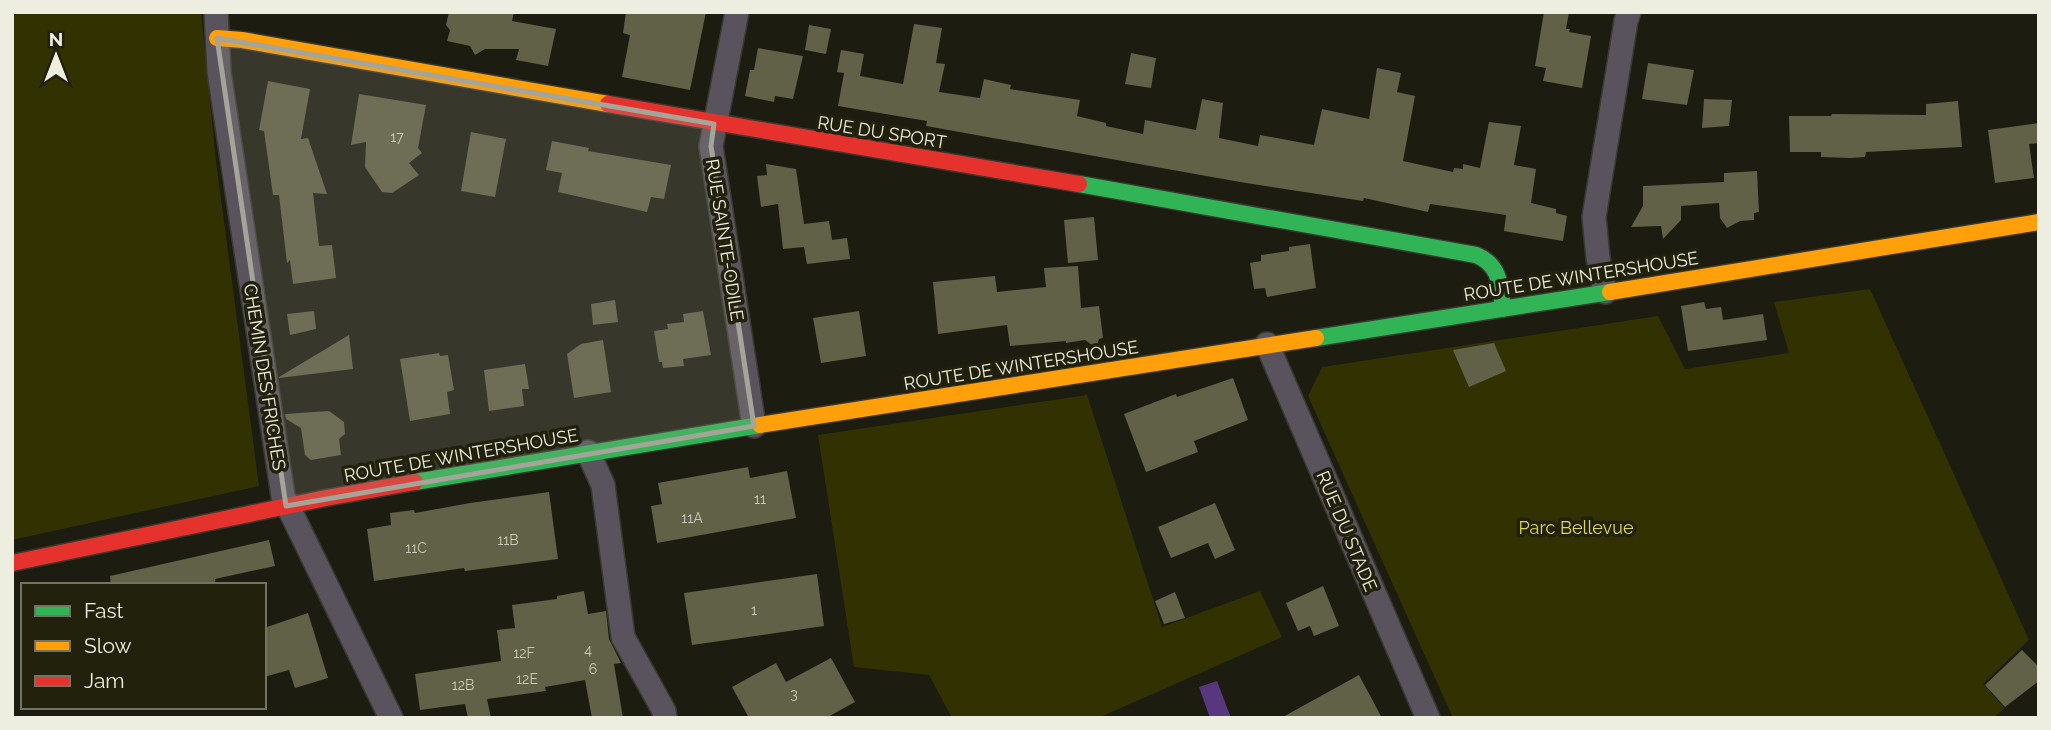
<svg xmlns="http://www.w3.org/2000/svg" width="2051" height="730" viewBox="0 0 2051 730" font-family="Raleway,sans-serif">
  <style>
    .green { fill: #323102 }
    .water { fill: #58377f }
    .building { fill: #616147 }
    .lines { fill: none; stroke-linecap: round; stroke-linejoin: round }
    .street-casing { stroke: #38392f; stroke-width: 26 }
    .fast-casing { stroke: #38392f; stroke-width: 19 }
    .slow-casing { stroke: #38392f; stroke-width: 19 }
    .jam-casing { stroke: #38392f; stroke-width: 19 }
    .street { stroke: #59535e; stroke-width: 23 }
    .fast { stroke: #30b455; stroke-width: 16 }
    .slow { stroke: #ff9f0a; stroke-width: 16 }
    .jam { stroke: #e5322d; stroke-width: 16 }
    .marked { fill: #a4a498; fill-opacity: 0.2; stroke: #a4a498; stroke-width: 5; stroke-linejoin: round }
    .labels { text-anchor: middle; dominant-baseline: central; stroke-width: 7; stroke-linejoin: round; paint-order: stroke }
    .number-label { font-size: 14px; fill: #cacbba }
    .street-label { font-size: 18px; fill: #edeee0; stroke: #21210c }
    .park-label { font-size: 18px; fill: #ddda4c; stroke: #21210c }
  </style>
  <rect width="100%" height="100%" fill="#1c1c11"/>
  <path class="green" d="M12,12h189l15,149 43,325 -247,54z
    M1870,289l159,351 -46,44 22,24 -12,10h-540l-145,-322 14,-29 336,-51 27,53 104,-16 -15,-51z
    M1087,395l75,232 98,-36 22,46 -184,81h-146l-23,-43 -75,-8 -36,-232z"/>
  <path class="water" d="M1217,681l14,37h-21l-11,-31z"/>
  <path class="building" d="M449,12h65l-2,9 44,8 -8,37 -32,-6 3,-11h-34l-10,6 -5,-9 -23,-5 3,-11 -4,-5z
    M626,12h80l-16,78 -68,-13 8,-42 -7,-2z
    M1544,12h25l-3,17h4l-1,3 22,4 -9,52 -39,-7 3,-13 -11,-2z
    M914,24l28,4 -6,35 9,1 -6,28 41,6 4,-19 27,6 -1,4 70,11 -3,16 29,7v3l37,8 2,-14 51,10 6,-31 21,4 -4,35 39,8 2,-11 54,10 8,-36 47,10 8,-51 24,5 -4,19 18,4 -12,65 50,11 1,-4 9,1v-5l17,4 9,-46 32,4 -7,39 22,4 -5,34 25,6v4l11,3 -4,25 -59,-10 2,-16 -76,-11 -2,8 -64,-14 -1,3 -123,-19 -314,-56 1,-5 -89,-15 6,-33 -7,-1 4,-22 23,4 -4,22 43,8z
    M809,25l22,4 -5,25 -21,-4z
    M758,48l45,8 -10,43 -18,-3 -1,6 -29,-6 5,-26h4z
    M1131,53l25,5 -5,30 -26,-4z
    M1648,63l46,7 -7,35 -45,-6z
    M268,81l42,8 -9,50 7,-1 19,56 -14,-1 6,53 13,-1 4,33 -43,6 -3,-24 -3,3 -8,-68h-6l-9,-64 -5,-1z
    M359,94l67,11 -8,43 4,5 -13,10 10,12 -27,18 -10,-1 -17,-25 1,-25 -15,3z
    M1704,99l28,1 -3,26 -27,2z
    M1958,101l4,46 -96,5 -1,5 -14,1 -30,-1v-5h-31l-1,-36h42l1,-2 94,1v-11z
    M2039,123v20l-10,1 5,34 -39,5 -7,-53z
    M471,132l35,7 -11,58 -34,-6z
    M552,141l37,7 -1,3 83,14 -7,34 -13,-2 -4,15 -89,-20 4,-19 -16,-3z
    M766,164l30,5 8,55 25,-3 3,19 15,-2 3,21 -43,5 -3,-17 -21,2 -5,-45 -17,3 -4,-31 10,-1z
    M1757,171l2,41 -5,1v7l-14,1 -13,7 -7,-10 -1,-15 -38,3v14l-18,19 -2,-13 -30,1 12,-21v-20l81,-4v-9z
    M1094,217l4,43 -30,3 -4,-43z
    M1310,244l6,44 -49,9 -2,-9 -11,1 -4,-26 11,-2v-6l28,-4v-4z
    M1078,266l3,42 18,-2 4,32 -4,1 -3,9 -11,-8 -19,3v-2l-56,5 -3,-21 -69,9 -5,-52 62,-6 2,16 49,-5 -2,-19z
    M615,300l3,22 -25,3 -2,-21z
    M1704,302l2,7 15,-2 2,13 40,-6 4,26 -79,11 -7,-45z
    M314,311l2,18 -26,6 -3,-21z
    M703,311l8,44 -28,4 1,7 -21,2 -1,-6h-3l-5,-31 14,-2 -1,-5 17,-2 -1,-8z
    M859,311l7,45 -45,7 -8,-45z
    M349,335l4,34 -74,9v-1z
    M603,340l8,52 -37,6 -7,-44 14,-10z
    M1494,343l12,28 -37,16 -16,-37z
    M439,353l1,3 8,-1 6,35 -7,2 3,22 -40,7 -10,-62z
    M525,364l4,25h-7l2,17 -35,5 -5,-41z
    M1233,378l15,42 -54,21 4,11 -52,20 -22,-58 52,-20 1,3z
    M329,411l15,11 1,12 -6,5 2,16 -30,5 -6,-5 -4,-27 -15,-9 -1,-5z
    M748,467l2,11 37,-7 9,47 -139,25 -6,-37 11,-2 -4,-21z
    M549,492l9,67 -93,12 -1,-3 -90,13 -7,-52 24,-4 -1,-12 24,-3 1,3 55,-10z
    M1215,503l20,47 -20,9 -7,-16 -37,15 -13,-31z
    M269,540l6,26 -60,13v6h-104l-1,-9z
    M817,574l7,52 -132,19 -8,-52z
    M1323,586l16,40 -25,10 -4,-10 -12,5 -12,-28z
    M584,591l4,23 18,-3 3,28 12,24 -7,1 9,54h-31l-7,-38 -40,7 1,4 -59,8 4,19h-23l-3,-14 -45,6 -5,-36 86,-13 -4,-31 18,-2 -3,-23 45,-6v-3z
    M1175,592l10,26 -21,6 -9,-23z
    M308,613l20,65 -33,10 -6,-18 -25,7v-49z
    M2022,650l17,17v14l-34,26 -20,-22z
    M831,658l24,44 -29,16h-77l-17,-31 44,-24 10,19z
    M1359,675l23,43h-101z"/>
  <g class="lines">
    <g class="street-casing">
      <path id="street" d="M216,12l3,60 64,424 108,222
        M737,12l-26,134 43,280
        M1605,292l-7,-34 -4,-41 32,-196 3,-9
        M1267,344l161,374
        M588,452l15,33 20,152 41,74 1,7"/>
    </g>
    <g class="fast-casing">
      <path id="fast" d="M1079,184l397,71c25,10 24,31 27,54
        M1316,338l294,-46
        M415,482l345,-57"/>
    </g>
    <g class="slow-casing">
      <path id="slow" d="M217,38l25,2 366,64
        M1610,292l429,-70
        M760,425l556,-87"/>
    </g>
    <g class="jam-casing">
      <path id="jam" d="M608,104l471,80
        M12,563l314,-65 89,-16"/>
    </g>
    <use href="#street" class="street"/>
    <use href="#fast" class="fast"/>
    <use href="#slow" class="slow"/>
    <use href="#jam" class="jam"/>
  </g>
  <path class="marked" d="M217,38l497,86 -3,22 43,280 -468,80z"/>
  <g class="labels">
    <g class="number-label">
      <text x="397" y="137">17</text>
      <text x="760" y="499">11</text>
      <text x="692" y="518">11A</text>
      <text x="508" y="540">11B</text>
      <text x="416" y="548">11C</text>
      <text x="754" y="610">1</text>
      <text x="588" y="650">4</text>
      <text x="524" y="653">12F</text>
      <text x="593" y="669">6</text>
      <text x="527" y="679">12E</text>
      <text x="463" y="685">12B</text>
      <text x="794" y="694">3</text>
    </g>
    <g class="street-label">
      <text transform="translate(882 132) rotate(9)">RUE DU SPORT</text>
      <text transform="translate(725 240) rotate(81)">RUE SAINTE-ODILE</text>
      <text transform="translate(1581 276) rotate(-9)">ROUTE DE WINTERSHOUSE</text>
      <text transform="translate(1021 365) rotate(-9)">ROUTE DE WINTERSHOUSE</text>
      <text transform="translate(265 377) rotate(81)">CHEMIN DES FRICHES</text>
      <text transform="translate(461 455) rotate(-10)">ROUTE DE WINTERSHOUSE</text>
      <text transform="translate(1347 531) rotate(67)">RUE DU STADE</text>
    </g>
    <g class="park-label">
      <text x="1576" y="527">Parc Bellevue</text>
    </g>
  </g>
  <rect width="2051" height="730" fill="none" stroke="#edeee0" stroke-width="28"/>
  <rect x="21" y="583" width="245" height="126" fill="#21210c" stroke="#737361" stroke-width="2"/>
  <rect x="35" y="606" width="35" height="10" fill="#30b455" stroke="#737361" stroke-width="2"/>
  <text x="84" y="618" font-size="21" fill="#edeee0">Fast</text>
  <rect x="35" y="641" width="35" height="10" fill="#ff9f0a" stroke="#737361" stroke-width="2"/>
  <text x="84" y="653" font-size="21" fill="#edeee0">Slow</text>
  <rect x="35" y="676" width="35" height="10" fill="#e5322d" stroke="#737361" stroke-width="2"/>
  <text x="84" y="688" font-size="21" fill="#edeee0">Jam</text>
  <g transform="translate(56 56)" stroke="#21210c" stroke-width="5" paint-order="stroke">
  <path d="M0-5L12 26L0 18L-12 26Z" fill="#edeee0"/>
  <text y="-10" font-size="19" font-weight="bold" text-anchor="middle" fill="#edeee0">N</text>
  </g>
</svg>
